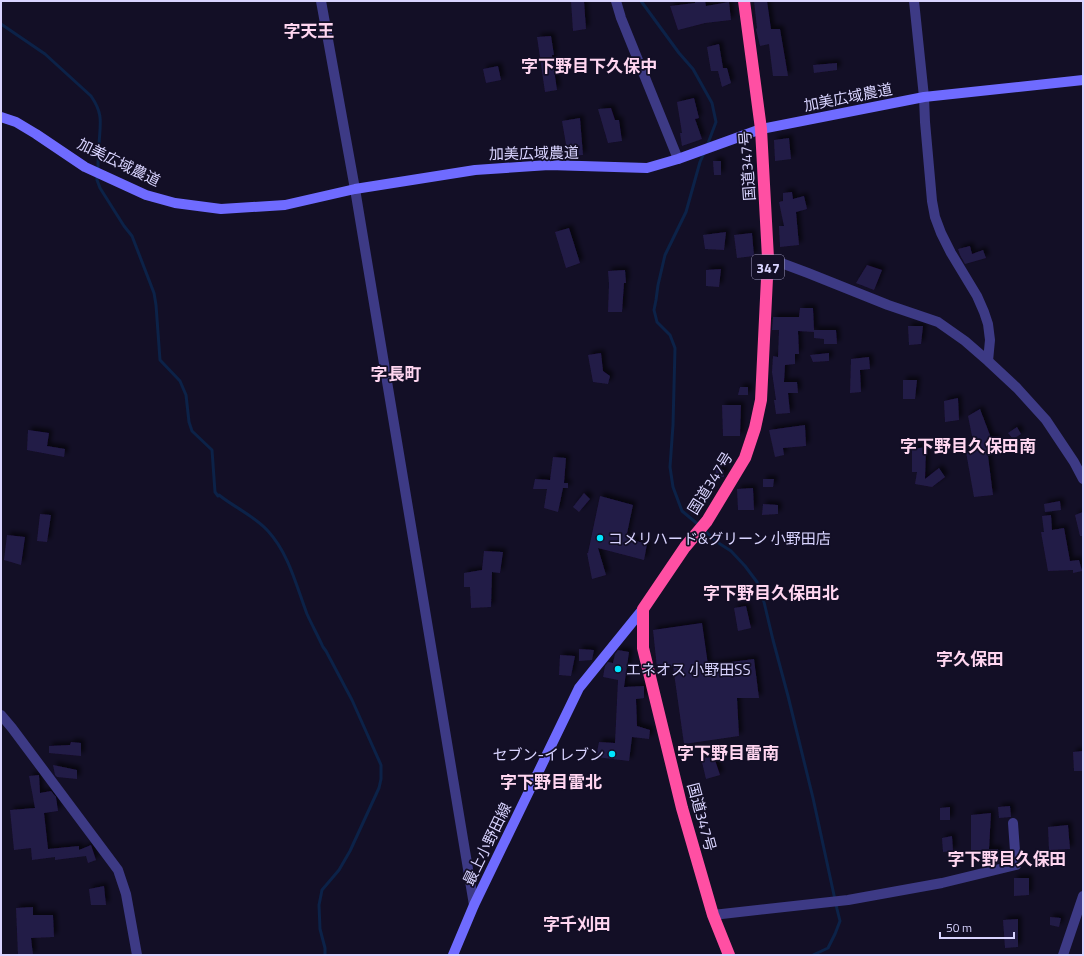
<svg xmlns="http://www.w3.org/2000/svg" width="1084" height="956" viewBox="0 0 1084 956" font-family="'Titillium Web','Noto Sans JP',sans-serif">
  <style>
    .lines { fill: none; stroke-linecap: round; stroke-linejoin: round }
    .stream { stroke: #0c2248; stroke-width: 3 }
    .building { fill: #241b47; filter: url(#shadow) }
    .street { stroke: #3d3a85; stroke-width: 10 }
    .secondary { stroke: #6f6bff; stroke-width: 10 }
    .highway { stroke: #ff4fa3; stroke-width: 12 }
    .poi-dot { fill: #00e5ff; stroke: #130f26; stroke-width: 1.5 }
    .labels { text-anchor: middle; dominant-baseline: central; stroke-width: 3.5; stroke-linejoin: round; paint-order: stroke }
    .shield { fill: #130f26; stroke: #9e99be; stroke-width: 1 }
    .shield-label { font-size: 14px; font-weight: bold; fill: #d9d4ff }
    .street-label { font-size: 15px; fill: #d9d4ff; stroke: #130f26 }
    .poi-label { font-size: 15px; fill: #d9d4ff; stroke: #130f26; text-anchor: start }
    .quarter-label { font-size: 17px; font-weight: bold; fill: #ffd6f0; stroke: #130f26 }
  </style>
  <defs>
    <filter id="shadow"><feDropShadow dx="3.5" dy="-3.5" stdDeviation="2" flood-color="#0009"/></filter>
  </defs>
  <rect width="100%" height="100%" fill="#130f26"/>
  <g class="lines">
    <path class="stream" d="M641,1l38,52 14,16 19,34 4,19 -9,24
      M1,24l44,30 46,42c13,19 9,27 8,49 -1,8 -1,17 -1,25
      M97,176v4l3,8 24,38 8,10 22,57 2,12 4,55 20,21 6,14 3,27 3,9 20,19 3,42 3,4 1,-1c16,13 36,21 49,36 21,23 28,54 39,83 5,11 11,22 16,33l3,4 9,17 17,32 29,65v14l-2,9 -29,63 -11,19 -17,20 -3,15 1,24 5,19v7
      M700,526l-18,-15 -9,-24 -3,-20 3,-42 2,-77 -5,-13 -13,-13 -3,-12 2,-10 2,-15 7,-30 21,-43 14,-50 5,-11
      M704,530l13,12 14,9 14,15 12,16 7,20 9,38 15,56 25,102 24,111 3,12 -5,13 -7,14 -15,7"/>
  </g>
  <path class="building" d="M571,1h13l2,28 -13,2z
    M695,1h10l1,5 23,-4 2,18 -26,3 -27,7 -8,-24 25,-3z
    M754,1h13l4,28h9l8,47h-15l-4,-32 -9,2 -4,-17 1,-1z
    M551,36l3,19h-2l5,35 -12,2 -8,-55z
    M719,44l4,24h4l4,15 -9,4 -4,-16h-7l-4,-24z
    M837,63v7l-23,3 -1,-8z
    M498,66l3,14 -15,3 -3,-14z
    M694,98l5,20 -4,1 7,20 -20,7 -2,-13h2l-5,-31z
    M611,108l4,12h4l3,21 -14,2 -10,-34z
    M580,118l3,37 -15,1 -6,-35z
    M789,138l2,21 -16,2 -1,-21z
    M713,161h8v14h-7z
    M792,192l1,7 11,-3 3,13 -11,3 3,33 -19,2 -1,-21h5l-5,-24 4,-1v-8z
    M569,228l11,35 -14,5 -11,-36z
    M726,232l-2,18 -19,-1 -2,-14z
    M752,233l2,23 -17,2 -3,-23z
    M970,246l2,8 11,-4 3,8 -21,6 -5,-9 -2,-6z
    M867,265l15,5 -8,20 -18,-7z
    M721,269l-2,18 -13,-1v-16z
    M625,270l1,13h-2l-2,29h-14l1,-28 -1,-13z
    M800,308h13l1,22h22l1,14h-13v-5l-10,-1v-6l-16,-1 1,23h-4v10l-10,1 -1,17h13l1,11h-10l2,20 -14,1 -2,-14h2l-4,-28 1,-16 5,1 1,-27h-7l1,-13h26z
    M908,326h15l-2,18 -12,1z
    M601,353l2,18 7,5 -2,8 -15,-2 -5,-27z
    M829,353v8l-16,1 -3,-7z
    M869,357l1,12 -10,1 1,22 -11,1 1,-34z
    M903,380h14l-2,19h-12z
    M740,387h8v8h-10z
    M958,398l1,22 -14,2 -1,-21z
    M722,405h19l-1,31h-17z
    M980,409l11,29 5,-1 3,14 -11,5 5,39 -19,2 -8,-45 5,-2 1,-14 -4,-20z
    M805,425l1,21 -23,2 1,7 -9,2 -6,-27z
    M1017,427l4,7 -8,5 -5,-6z
    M28,430l21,3 -2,13 18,3 -1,8 -37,-7z
    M926,447l-1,32 14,-11 6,9 -13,10 -17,-3 2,-12h-5v-23z
    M553,457l13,1 -2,25h4v5h-5l-5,24 -14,-4 3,-19h-14l2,-10 15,1z
    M716,469l8,1v7h-9z
    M763,479h11l-1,8h-10z
    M753,488l1,22h-16l-1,-21z
    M584,493l6,6 -11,13 -6,-5z
    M600,496l33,9 -7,33 21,6 -3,16 -46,-12 8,27 -14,4 -5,-26h1z
    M1060,501l1,9 -16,2 -1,-8z
    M763,504l15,1v9l-16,1z
    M1083,512v24h-3l-5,-21z
    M40,514l11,1 -4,27 -10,-1z
    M1051,515l1,15 12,-2 6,33 9,-1 3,11 -9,2v-3l-25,1 -7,-39h3l-2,-16z
    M7,535l18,2 -4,28 -17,-5z
    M484,551l19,1 -3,21 -8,-1 -1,35 -20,1 -1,-21h-6v-14l18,-3z
    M746,606l5,22 -13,3 -4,-23z
    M702,623l6,42 46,-6 5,39h-22l2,38 -55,8 -11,-78 -16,2 -4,-38z
    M579,649l15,1 -2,10 -13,1z
    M618,650l11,2 -5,35 20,-1v12l-8,1 1,27 13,4 -1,9 -17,-2 -3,24 -33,-4 3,-15 16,1 3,-63 -15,-3 2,-11 3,-4 5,1 2,-9z
    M560,655l15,1 -4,20 -12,-1z
    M71,742l10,1v13l-32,-3v-7l21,-1z
    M1083,751v20h-9l-1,-19z
    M714,757l6,18 -14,4 -5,-21z
    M53,765l24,5v9l-20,-2 -2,-2z
    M39,775l1,18 11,-2 5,6 2,14 -14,2 4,36 31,-3v4l12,-5 5,15 -8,3 -2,-7 -31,4v-3l-23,3 -1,-12 -17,2 -4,-40 25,-2 -6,-32z
    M1010,806l1,11 -12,1 -1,-11z
    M950,807v13h-10v-12z
    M991,813l-2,36h9l2,13 -16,2v-7l-13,-2v-40z
    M1068,825l2,24 -21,1 -1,-23z
    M952,836l1,15 -10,1 -1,-14z
    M1014,878h15v17l-15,1z
    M104,886l2,19h-15l-2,-16z
    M33,907v8h20l1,22 -23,1 2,17h-15l-2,-47z
    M1050,917l11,1 -2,9 -9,-2z
    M1018,919v28l-13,1 -2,-28z"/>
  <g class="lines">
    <path class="street" d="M321,1l34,188 119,716
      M616,1l5,17 57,141
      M914,1l10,96 1,25 7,79 3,16 6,16 10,20 26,43 7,16 4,12 2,16 -2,21
      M768,258l40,15 80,32 50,17 27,19 23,20 29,27 29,32 28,42 9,17
      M1,715l11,13 106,142 8,24 11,61
      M713,915l135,-15 94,-17 74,-18 -3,-42
      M1063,955l20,-59"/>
    <path class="secondary" d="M1,117l15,5 20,12 49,33 61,28 29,8 46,6 64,-4 70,-16 120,-19 74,-5 98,3 31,-9 83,-30 163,-32 159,-17
      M453,955l21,-50 105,-217 64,-79"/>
    <path class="highway" d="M729,955l-16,-40 -31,-107 -39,-160v-39l42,-62 22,-26 38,-63 10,-30 6,-28 7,-142 -7,-129 -17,-128"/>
  </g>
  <g class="poi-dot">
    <circle cx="600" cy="538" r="4"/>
    <circle cx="618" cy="669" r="4"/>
    <circle cx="612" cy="754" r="4"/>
  </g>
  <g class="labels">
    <rect class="shield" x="752" y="255" width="32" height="24" rx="3"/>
    <g class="shield-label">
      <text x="768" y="267">347</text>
    </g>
    <g class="street-label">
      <text transform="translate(848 97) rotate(-11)">加美広域農道</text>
      <text transform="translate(534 153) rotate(-1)">加美広域農道</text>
      <text transform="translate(119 162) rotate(26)">加美広域農道</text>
      <text transform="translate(747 166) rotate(-94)">国道347号</text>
      <text transform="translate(710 483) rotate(-58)">国道347号</text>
      <text transform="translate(702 817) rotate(75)">国道347号</text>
      <text transform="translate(487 844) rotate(-64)">最上小野田線</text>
    </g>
    <g class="poi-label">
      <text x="608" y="538">コメリハード&amp;グリーン 小野田店</text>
      <text x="626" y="669">エネオス 小野田SS</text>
      <text x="604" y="754" text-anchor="end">セブン-イレブン</text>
    </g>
    <g class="quarter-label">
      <text x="309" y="31">字天王</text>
      <text x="589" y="66">字下野目下久保中</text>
      <text x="396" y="374">字長町</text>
      <text x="968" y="446">字下野目久保田南</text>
      <text x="771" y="593">字下野目久保田北</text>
      <text x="970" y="659">字久保田</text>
      <text x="728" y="753">字下野目雷南</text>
      <text x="551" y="782">字下野目雷北</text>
      <text x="1007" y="859">字下野目久保田</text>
      <text x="577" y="924">字千刈田</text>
    </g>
  </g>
  <rect width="1084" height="956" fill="none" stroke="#d9d4ff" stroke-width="4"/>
  <path d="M940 932v6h74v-6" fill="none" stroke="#d9d4ff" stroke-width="2"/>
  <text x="946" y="932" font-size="12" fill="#d9d4ff" stroke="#130f26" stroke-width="3" paint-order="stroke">50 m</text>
</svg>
